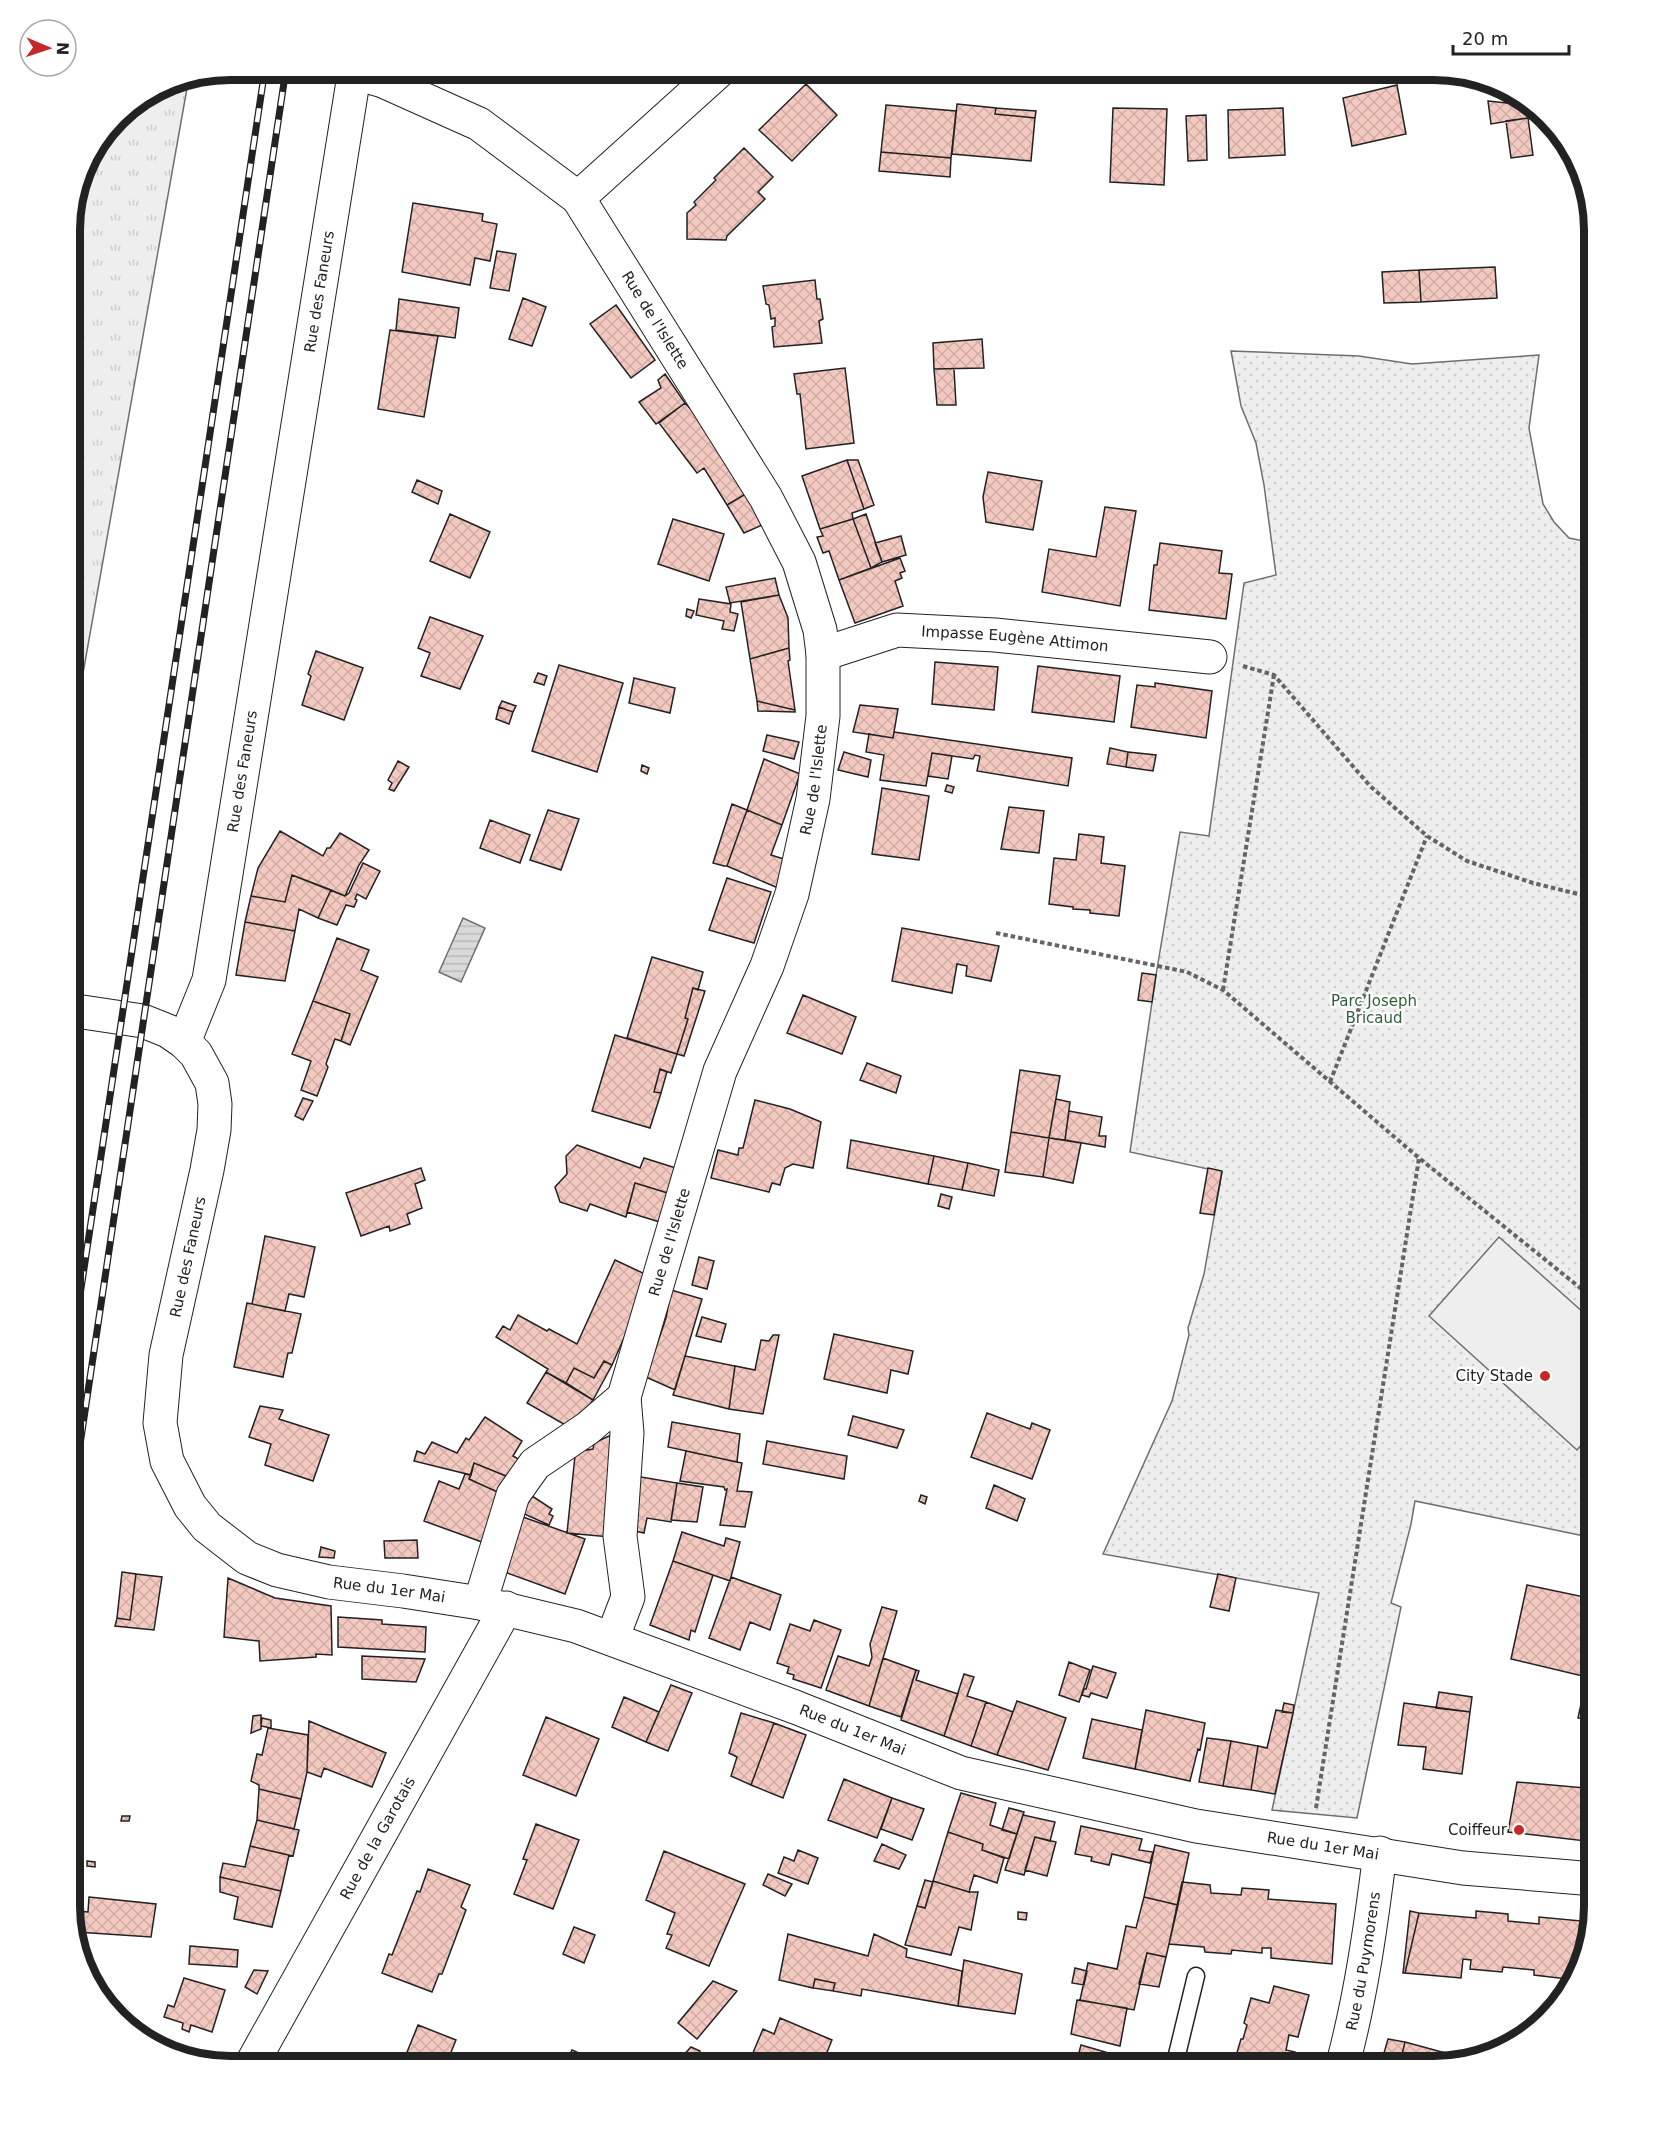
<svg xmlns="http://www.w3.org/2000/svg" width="1663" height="2136" viewBox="0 0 1663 2136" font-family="'DejaVu Sans',sans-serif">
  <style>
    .grass { fill: url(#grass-tufts); stroke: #6f6f6f; stroke-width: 1.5 }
    .garden { fill: url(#garden-dots); stroke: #6f6f6f; stroke-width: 1.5 }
    .pitch { fill: #eee; stroke: #6f6f6f; stroke-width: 1.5 }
    .water { fill: url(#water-rules); stroke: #6f6f6f; stroke-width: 1.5 }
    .building { fill: url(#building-cross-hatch); stroke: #222; stroke-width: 1.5 }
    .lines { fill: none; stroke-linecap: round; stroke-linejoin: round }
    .lane-casing { stroke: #222; stroke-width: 19 }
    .street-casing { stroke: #222; stroke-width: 35 }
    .secondary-casing { stroke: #222; stroke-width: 35 }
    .path { stroke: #646464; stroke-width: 4; stroke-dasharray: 4.5 3; stroke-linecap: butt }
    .lane { stroke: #fff; stroke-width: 16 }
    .street { stroke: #fff; stroke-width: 33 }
    .secondary { stroke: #fff; stroke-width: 33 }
    .rail-casing { stroke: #222; stroke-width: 7 }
    .rail { stroke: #fff; stroke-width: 4.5; stroke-dasharray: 14; stroke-linecap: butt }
    .poi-dot { fill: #c62828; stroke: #fff; stroke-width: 2 }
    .labels { text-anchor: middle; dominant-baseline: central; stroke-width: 4.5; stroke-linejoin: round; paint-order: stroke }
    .street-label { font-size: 15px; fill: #222; stroke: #fff }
    .park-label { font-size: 15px; fill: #2f5e38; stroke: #fff }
    .poi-label { font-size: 15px; fill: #222; stroke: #fff; text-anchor: end }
    .rim { fill: none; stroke: #222; stroke-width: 8 }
  </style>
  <defs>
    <pattern id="grass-tufts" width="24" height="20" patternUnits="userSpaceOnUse" patternTransform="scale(1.5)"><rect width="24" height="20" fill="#eee"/><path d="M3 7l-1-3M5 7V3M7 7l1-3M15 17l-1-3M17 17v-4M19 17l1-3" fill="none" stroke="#ccc"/></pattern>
    <pattern id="garden-dots" width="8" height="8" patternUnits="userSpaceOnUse" patternTransform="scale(1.5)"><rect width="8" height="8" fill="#eee"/><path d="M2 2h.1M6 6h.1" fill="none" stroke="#ccc" stroke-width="1.8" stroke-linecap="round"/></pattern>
    <pattern id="water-rules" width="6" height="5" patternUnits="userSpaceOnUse" patternTransform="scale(1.5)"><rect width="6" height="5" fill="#d9d9d9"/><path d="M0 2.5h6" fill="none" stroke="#bababa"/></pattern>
    <pattern id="building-cross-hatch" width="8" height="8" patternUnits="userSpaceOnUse" patternTransform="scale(1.5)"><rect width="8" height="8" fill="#f3c9c0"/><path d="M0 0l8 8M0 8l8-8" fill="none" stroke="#d0aca5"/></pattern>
  </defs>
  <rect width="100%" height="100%" fill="#fff"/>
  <path class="grass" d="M189,77l-120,675v-533l17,-61 38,-49 45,-28z"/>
  <path class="garden" d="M1231,351l128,5 53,8 127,-9 -10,73 14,76 11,18 15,16 25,5v995l-179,-37 -4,23 -20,79 10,4 -44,211 -85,-8 47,-217 -216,-39 69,-153 17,-66 -1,-7 16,-54 18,-102 -92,-20 26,-177 24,-143 29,4 35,-253 32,-8 -12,-90 -8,-42 -15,-37z"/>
  <path class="pitch" d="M1499,1237l95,85v108l-17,20 -148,-134z"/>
  <path class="water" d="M463,918l22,10 -24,54 -22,-10z"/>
  <path class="building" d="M806,84l31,31 -45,46 -33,-31z
    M1397,85l9,49 -54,12 -9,-48z
    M1488,101l39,4 1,13 -37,6z
    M957,104l39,4 -1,6 40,4 -4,43 -79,-7z
    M886,105l70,6 -5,47 -70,-6z
    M996,108l40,3 -1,7 -40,-4z
    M1113,108l54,1 -3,76 -54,-3z
    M1283,108l2,47 -56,3 -1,-48z
    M1206,115l1,45 -19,1 -2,-45z
    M1528,118l5,37 -22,3 -5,-37z
    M744,148l29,29 -15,15 7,7 -38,37 -1,4 -39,-1v-26l9,-8 -2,-3 22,-22 -2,-2z
    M881,152l70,6 -1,19 -71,-6z
    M413,203l70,11 -1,7 15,3 -7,37 -15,-3 -5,27 -68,-13z
    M497,251l19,3 -7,37 -19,-3z
    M1495,267l2,31 -76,4 -2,-32z
    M1419,270l2,32 -37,1 -2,-31z
    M815,280l2,19h3l3,20 -4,2 3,22 -48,4 -2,-20 3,-1v-8l-4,1 -2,-14 -3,-1 -3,-18z
    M523,298l23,9 -14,39 -23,-7z
    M399,299l60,9 -4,30 -59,-8z
    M616,305l39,55 -24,18 -41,-54z
    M390,330l48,6 -14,81 -46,-8z
    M982,339l2,29 -50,1 -1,-26z
    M845,368l9,75 -48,6 -6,-55h-3l-3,-20z
    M934,369h20l2,36h-19z
    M665,374l20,29 -29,21 -17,-22 22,-14 -3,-8z
    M685,403l17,18 47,71 -22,13 -23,-37 -7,5 -38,-50z
    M847,460l17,49 -12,4 1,6 -33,10 -18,-53z
    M847,460h11l16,45 -10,4z
    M988,472l54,9 -9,49 -47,-8 -3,-25z
    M417,480l25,11 -4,13 -26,-12z
    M749,492l18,31 -23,10 -17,-28z
    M1105,507l31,4 -16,95 -78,-14 7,-43 47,8z
    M450,514l40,18 -20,46 -40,-17z
    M866,514l16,48 -11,6 -18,-49z
    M673,519l51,15 -15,47 -51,-17z
    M853,519l18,49 -32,12 -10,-29 -6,2 -6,-16 6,-1 -3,-7z
    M901,536l5,19 -24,7 -7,-19z
    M1160,543l62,8 -3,22 13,1 -6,45 -77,-9 5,-45h3z
    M900,558l5,13 -5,2 2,5 -7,3 8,25 -48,17 -16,-43z
    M775,578l4,17 -49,8 -4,-16z
    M779,595l9,23 1,30 -39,11 -9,-57z
    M699,599l32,5 -1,8 8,2 -4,17 -12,-2 2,-8 -28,-6z
    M687,609l7,2 -3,7 -5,-2z
    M430,617l53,19 -23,53 -39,-13 9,-23 -12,-5z
    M789,648l1,12 -2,1 7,49 -38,-9 -7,-42z
    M316,651l47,17 -19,52 -42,-15 9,-29 -3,-2z
    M935,662l63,5 -4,43 -62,-6z
    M559,665l64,18 -26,89 -65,-21z
    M1038,666l82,10 -6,46 -82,-10z
    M538,673l9,3 -3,9 -10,-3z
    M634,678l41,10 -5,25 -41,-10z
    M1155,683l57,8 -6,47 -75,-11 6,-42 18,2z
    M502,701l14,5 -3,6 -14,-5z
    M757,701l38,9v2l-37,-1z
    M860,705l38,4 -5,29 -40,-6z
    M499,707l14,5 -4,12 -13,-5z
    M894,732l178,26 -4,28 -91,-15 3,-15 -5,-1 -2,4 -41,-6 -6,33 -46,-6 4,-25 -18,-3 3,-18 24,4z
    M767,735l32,7 -5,17 -31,-8z
    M1110,748l18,4 -2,15 -19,-3z
    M844,752l27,8 -3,17 -30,-7z
    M1128,752l28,3 -3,16 -27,-4z
    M932,753l20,3 -4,23 -20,-3z
    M764,759l36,15 -18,51 -35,-15z
    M398,761l11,6 -15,24 -5,-2 3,-6 -4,-3z
    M642,765l7,3 -2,6 -6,-3z
    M947,785l7,2 -2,6 -7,-2z
    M882,788l47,8 -10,64 -47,-6z
    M732,804l15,6 -20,56h-3l-11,-3z
    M1009,807l35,4 -5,42 -38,-4z
    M548,810l31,9 -18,51 -31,-10z
    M747,810l35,15 -11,30 16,5 -9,28 -51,-22z
    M490,820l40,15 -10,28 -40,-15z
    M280,831l43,25 4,-8h3l10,-15 29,17 -10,15 -14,31 -53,-21 -7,27 -34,-6 7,-28z
    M1079,834l25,3 -3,26 24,3 -6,50 -29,-3v-3l-17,-1v-2l-24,-3 5,-46 22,2z
    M363,863l17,8 -14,28 -9,-5 -2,5 2,1 -3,7 -8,-2 -9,20 -19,-7 13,-28 14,6 4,-3z
    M292,875l39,15 -13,28 -19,-9 -4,22 -50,-9 6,-26 34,6z
    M727,878l44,14 -17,51 -45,-13z
    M245,922l50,9 -10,50 -49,-6z
    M902,928l97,18 -8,35 -25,-5 1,-10 -10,-2 -5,29 -60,-12z
    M337,938l32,12 -8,20 17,7 -28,68 -9,-4 9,-27 -37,-13z
    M652,957l51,15 -5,18 -5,-2 -8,30 3,1 -11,35 -50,-16z
    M1142,973l14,2 -4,27 -14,-2z
    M693,988l12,3 -21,65 -7,-2 11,-35 -3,-1z
    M803,995l53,22 -14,37 -55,-21z
    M313,1001l37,13 -9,27 -6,-2 -9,25 2,3 -11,29 -16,-6 10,-29 -19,-7z
    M615,1035l62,19 -6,19 -11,-4 -6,23 7,1 -11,35 -58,-17z
    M867,1063l34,13 -5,17 -36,-13z
    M660,1069l7,3 -6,21 -7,-1z
    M1020,1070l40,6 -11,62 -38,-6z
    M303,1098l10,3 -10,19 -8,-4z
    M1056,1099l14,3 -5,38 -16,-2z
    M755,1100l35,9 31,13 -8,46 -20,-4 -8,4 -5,17 -8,-2 -3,9 -58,-14 7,-28 20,5 1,-7h4z
    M1069,1111l33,6 -3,19h7l-1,11 -40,-7z
    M1011,1132l38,6 -6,39 -38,-5z
    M1049,1138l32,5 -8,40 -30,-6z
    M851,1140l83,16 -6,28 -81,-16z
    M577,1145l63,23 4,-10 35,11 -8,25 -36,-11 -9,34 -36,-13 -3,7 -27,-9 -5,-15 12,-13 -1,-18z
    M934,1156l34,7 -6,27 -34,-6z
    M968,1163l31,7 -5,26 -32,-6z
    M421,1168l4,12 -10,4 7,24 -15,6 3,10 -20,7 -1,-5 -28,10 -15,-43z
    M1208,1168l14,3 -8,44 -14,-2z
    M635,1183l36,11 -8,29 -36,-11z
    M941,1194l11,3 -3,12 -11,-3z
    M265,1236l50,11 -11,50 -15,-3 -4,17 -33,-7z
    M699,1257l15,4 -7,28 -15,-4z
    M615,1260l32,15 -8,29 -27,61 -8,-4 -10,17 -20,-10 -8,15 -20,-11 2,-3 -52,-32 7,-11 7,4 8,-15 29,16 2,-2 28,15z
    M671,1290l31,9 -27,91 -29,-13 20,-59z
    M247,1303l54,11 -9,39h-4l-5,24 -49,-10z
    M702,1317l24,7 -5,18 -25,-6z
    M834,1334l79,17 -5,23 -17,-4 -4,23 -63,-14z
    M773,1335h6l-16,79 -34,-5 6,-43 20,4 6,-30 8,1z
    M685,1356l50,10 -6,43 -56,-14z
    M604,1361l8,4 -19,35 -27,-17 8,-15 20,10z
    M546,1372l47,28 -19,30 -47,-27z
    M260,1406l23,4 -4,9 50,16 -16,46 -48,-16 6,-21 -22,-7z
    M987,1413l43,16 2,-6 18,7 -18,49 -61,-22z
    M853,1416l51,14 -7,18 -49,-13z
    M485,1417l37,24 -9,15 7,4 -9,18 -37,-15 -3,12 -57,-14 3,-10 8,3 7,-12 25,11 9,-15 3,2z
    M672,1422l68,12 -3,28 -69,-15z
    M620,1434l-10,103 -43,-4 8,-77 6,-5 12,-2 1,-6 15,-7z
    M767,1441l80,15 -3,23 -81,-15z
    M686,1451l56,12 -5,28 15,1 -7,35 -25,-2 7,-36 -2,1 -1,-3 -44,-6z
    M474,1463l37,15 -7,17 -35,-16z
    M465,1474l6,1 -2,4 35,16 -22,47 -58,-21 15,-40 20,8z
    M635,1476l42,7 -6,39 -24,-4 -3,15 -14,-3z
    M677,1483l26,4 -6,35 -26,-2z
    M994,1485l31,14 -8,22 -31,-13z
    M921,1495l6,2 -2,7 -6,-3z
    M532,1496l20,13 -3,5 4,2 -4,9 -27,-12z
    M523,1517l62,22 -20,55 -63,-23z
    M682,1532l42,14 2,-8 14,4 -10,39 -57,-20z
    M417,1540l1,18h-33l-1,-17z
    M321,1547l14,4 -1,7 -15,-1z
    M673,1561l40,14 -18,57 -4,-2 -2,10 -39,-15z
    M122,1572l14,2 -6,46 -13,-2z
    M136,1574l26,3 -8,53 -39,-4 2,-8 13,2z
    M1218,1574l18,4 -7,33 -19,-4z
    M731,1577l50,18 -11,35 -20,-8 -10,28 -31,-12z
    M228,1578l47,20 56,8 1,49 -16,-1v3l-56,4 -1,-20 -35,-4z
    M1527,1585l67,14v122l-16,-3 9,-41 -76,-18z
    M882,1607l15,4 -28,95 -43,-16 12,-34 31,10 3,-9 -2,-13z
    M338,1617l44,3v4l44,3 -1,25 -87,-5z
    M814,1620l27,10 -20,58 -28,-9 1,-4 -7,-2 2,-6 -12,-4 13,-39 20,7z
    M362,1656l63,3 -9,23 -54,-3z
    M883,1658l33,12 -15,47 -32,-11z
    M1069,1662l21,8 -11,32 -20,-7z
    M1093,1666l23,7 -9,25 -16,-5 -2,4 -7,-2 2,-6h2z
    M916,1670l3,1 -3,9 42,14 -14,42 -43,-16z
    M964,1674l10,3 -7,19 19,6 -15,44 -27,-10z
    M671,1685l21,8 -24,58 -22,-9z
    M1439,1692l33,5 -2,15 -34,-4z
    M624,1697l35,15 -13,30 -34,-15z
    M1017,1701l49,17 -18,52 -51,-15z
    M986,1702l27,10 -16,43 -26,-9z
    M1284,1703l10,2 -1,8 -11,-1z
    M1404,1703l66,9 -8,62 -39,-5 3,-22 -28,-2z
    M1146,1710l59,13 -5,27 -2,-1 -8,32 -55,-12z
    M1276,1710l17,3 -18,81 -24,-4 7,-44 9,2z
    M741,1713l33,10 -23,62 -20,-9 6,-19 -8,-4z
    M261,1715v14l-10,4 2,-17z
    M546,1717l53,22 -23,57 -53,-21z
    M262,1718l9,2v8l-10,-2z
    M1092,1719l50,11 -7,39 -52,-11z
    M309,1721l77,32 -14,34 -48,-19 -3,9 -14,-5z
    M774,1723l32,12 -23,63 -32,-13z
    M268,1728l40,7 -1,37 -6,27 -42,-10v-4l-8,-4 6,-27 5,1z
    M1207,1738l24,3 -8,45 -24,-4z
    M1231,1741l27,5 -7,44 -28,-4z
    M1586,1775l8,1v66l-86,-10 9,-50 68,6z
    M844,1779l48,19 -15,40 -49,-18z
    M259,1789l42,10 -7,30 -37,-9z
    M961,1793l35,10 -6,22 27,9 -8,25 -27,-9 1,-6 -35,-12z
    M892,1798l32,11 -12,31 -31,-11z
    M1009,1808l15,4 -7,22 -15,-4z
    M1023,1815l32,7 -5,19 -15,-4 -11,38 -19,-5z
    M122,1816h8l-1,5h-8z
    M257,1820l42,10 -6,26 -43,-10z
    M536,1824l43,16 -26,69 -39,-15 13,-34 -4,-1z
    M1081,1826l61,13 -3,11 14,2 -3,11 -38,-9 -3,11 -18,-4 1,-4 -17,-3z
    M948,1832l35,12 -1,6 22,8 -7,25 -23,-8 -5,17 -36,-11z
    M1035,1837l21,5 -9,34 -22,-6z
    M882,1844l24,11 -7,14 -25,-8z
    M1155,1845l34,8 -11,52 -34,-8z
    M250,1846l39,9 -8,36 -61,-14 3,-14 22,4z
    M798,1850l20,8 -10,26 -30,-11 6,-16 10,4z
    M664,1851l81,33 -36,82 -43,-18 6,-13 -5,-1 8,-21 -29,-13z
    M87,1861l8,1v5l-8,-1z
    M428,1869l42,16 -9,22 5,3 -24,64h-3l-7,18 -50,-19 7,-19 3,1 25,-64 3,1z
    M768,1874l24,10 -7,12 -22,-11z
    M220,1877l61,14 -9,36 -38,-8 4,-22 -18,-5z
    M925,1880l8,2 -8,26 -8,-2z
    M933,1881l36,11h9l-7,38 -12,-3 -8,28 -46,-10 12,-39 8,2z
    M1182,1882l28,3 1,8 30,2 1,-7 27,2 -1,9 68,5 -4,60 -61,-6v-10h-9v5l-30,-3 -1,4 -26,-2 -1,-5 -35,-3z
    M89,1897l67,7 -5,33 -74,-5v-21l11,1z
    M1144,1897l34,8 -12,52 -19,-4 -13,57 -54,-10 8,-37 29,6 9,-43 10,2z
    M1410,1911l9,2 -14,60h-2z
    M1476,1911l32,3v7l31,3v-7l42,4 1,-8 10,1 -15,56h-9l-1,9 -33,-4v-5l-31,-3 -1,5 -32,-3 1,-9 -8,-1 -2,19 -56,-5 14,-60 57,5z
    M1018,1912l9,1 -1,7 -8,-1z
    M574,1927l21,8 -11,28 -21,-9z
    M788,1934l80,22 6,-22 33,15 -1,8 56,14 -4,35 -96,-17 -1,7 -28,-5 2,-8 -20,-4 -2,9 -34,-8z
    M190,1946l48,4 -1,17 -48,-3z
    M1147,1953l19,4 -7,30 -20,-3z
    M964,1960l58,14 -7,40 -57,-8z
    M1075,1968l12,3 -3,14 -12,-2z
    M254,1970l14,1 -11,23 -12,-7z
    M184,1978l41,12 -13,42 -21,-7 -2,7 -7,-3 1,-6 -19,-6 4,-12 6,2z
    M815,1979l20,4 -2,8 -20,-3z
    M713,1981l24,10 -40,48 -19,-16z
    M1274,1986l35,9 -11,42 -9,-2 -3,15 9,2 -4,15 -58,-1 8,-27h2l4,-14 -3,-2 7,-25 18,5z
    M1077,2000l50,8 -7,38 -49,-12z
    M780,2018l52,22 -11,27h-60l3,-7 -12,-5 11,-26 11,5z
    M418,2025l38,15 -11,27h-44z
    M1388,2039l17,3 -6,25h-19z
    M1405,2042l59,16 -31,9h-34z
    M1081,2045l62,18 -1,4h-67z
    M691,2047l9,4 -14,16 -7,-7z
    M572,2050l36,16 2,-4 10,5h-56z"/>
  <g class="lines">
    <g class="lane-casing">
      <path id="lane" d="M1174,2067l22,-91"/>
    </g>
    <g class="street-casing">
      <g id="street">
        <path d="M355,73l28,8 96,43 99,74"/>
        <path id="s1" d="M823,654l74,-24 98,5 215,22"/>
        <path id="s2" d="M480,1603l33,-108 22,-31 53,-36 36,-31 96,-326 47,-105 25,-72 21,-95 10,-83v-62l-3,-24 -21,-68 -33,-64 -188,-300 143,-129"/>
        <path d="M612,1639l16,-42 -8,-61 7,-103 -3,-36"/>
        <path id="s3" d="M250,2067l256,-459"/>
        <path id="s4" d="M1342,2067c19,-70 29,-142 38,-214"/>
      </g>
    </g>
    <g class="secondary-casing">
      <g id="secondary">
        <path id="s5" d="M69,1010l74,11 25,10 16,11 12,12 16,29 3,21 -1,26 -7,40 -41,185 -6,68 7,38 23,45 17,21 40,31 30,12 52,12 74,9 77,12 96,23 219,81 166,66 235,53 267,42 131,11"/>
        <path id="s6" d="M184,1042l25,-62 146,-911"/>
      </g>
    </g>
    <path class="path" d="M1243,666l31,9 96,111 57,50 40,25 66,22 53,13 8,-2
      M996,933l191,39 36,18 196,168 175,141
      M1223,990l51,-315
      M1330,1082l97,-246
      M1316,1808l103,-650"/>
    <use href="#lane" class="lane"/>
    <use href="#street" class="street"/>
    <use href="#secondary" class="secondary"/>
    <g class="rail-casing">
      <path id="rail" d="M69,1368l196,-1299
        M69,1518l217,-1449"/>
    </g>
    <use href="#rail" class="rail"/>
  </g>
  <g class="poi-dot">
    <circle cx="1545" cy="1376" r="6"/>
    <circle cx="1519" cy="1830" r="6"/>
  </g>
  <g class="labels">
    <g class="street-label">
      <text stroke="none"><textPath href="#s6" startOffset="764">Rue des Faneurs</textPath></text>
      <text transform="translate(655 320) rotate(58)">Rue de l'Islette</text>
      <text stroke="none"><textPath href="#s1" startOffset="196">Impasse Eugène Attimon</textPath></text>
      <text stroke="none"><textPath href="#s6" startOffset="278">Rue des Faneurs</textPath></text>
      <text stroke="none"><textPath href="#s2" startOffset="910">Rue de l'Islette</textPath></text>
      <text stroke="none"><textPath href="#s2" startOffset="424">Rue de l'Islette</textPath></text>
      <text transform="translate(188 1257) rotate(-78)">Rue des Faneurs</text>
      <text stroke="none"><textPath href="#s5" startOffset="830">Rue du 1er Mai</textPath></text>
      <text stroke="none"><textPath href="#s5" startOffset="1316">Rue du 1er Mai</textPath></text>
      <text stroke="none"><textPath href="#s3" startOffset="262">Rue de la Garotais</textPath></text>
      <text stroke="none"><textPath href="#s5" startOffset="1802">Rue du 1er Mai</textPath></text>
      <text stroke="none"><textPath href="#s4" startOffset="108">Rue du Puymorens</textPath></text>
    </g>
    <g class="park-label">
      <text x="1374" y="1001">Parc Joseph<tspan x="1374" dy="17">Bricaud</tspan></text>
    </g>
    <g class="poi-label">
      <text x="1533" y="1376">City Stade</text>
      <text x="1507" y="1830">Coiffeur</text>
    </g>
  </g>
  <path d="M0 0H1663V2136H0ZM230 80H1434A150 150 0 0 1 1584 230V1906A150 150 0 0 1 1434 2056H230A150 150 0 0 1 80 1906V230A150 150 0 0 1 230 80Z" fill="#fff" fill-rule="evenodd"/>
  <path class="rim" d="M230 80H1434A150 150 0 0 1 1584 230V1906A150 150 0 0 1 1434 2056H230A150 150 0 0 1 80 1906V230A150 150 0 0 1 230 80Z"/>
  <g transform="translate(48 48) rotate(92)"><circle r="28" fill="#ffffff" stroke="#a7a7a7" stroke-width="1.5"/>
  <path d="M0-4.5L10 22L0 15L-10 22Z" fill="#c62828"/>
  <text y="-9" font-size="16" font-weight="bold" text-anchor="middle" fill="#222222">N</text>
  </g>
  <path d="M1453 45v9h116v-9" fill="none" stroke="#222222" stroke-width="3"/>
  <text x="1462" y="45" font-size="18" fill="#222222" stroke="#ffffff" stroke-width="4.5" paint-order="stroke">20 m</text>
</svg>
